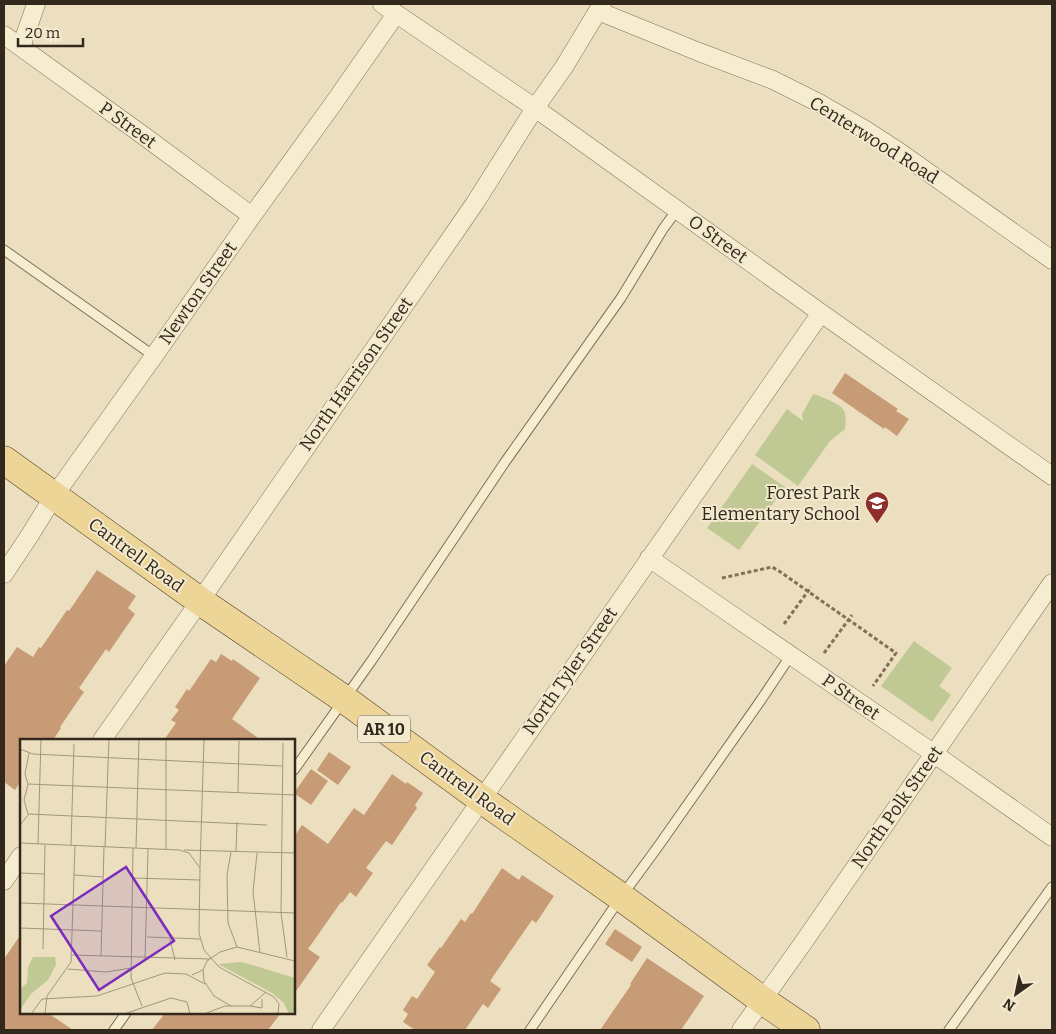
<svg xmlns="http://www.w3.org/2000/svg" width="1056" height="1034" viewBox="0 0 1056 1034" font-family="Bitter,serif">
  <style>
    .green { fill: #c0c894 }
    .building { fill: #c79b76 }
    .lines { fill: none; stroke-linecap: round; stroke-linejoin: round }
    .service-casing { stroke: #827058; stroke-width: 11 }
    .minor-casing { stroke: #827058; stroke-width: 19 }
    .primary-casing { stroke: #503e2d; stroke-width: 29 }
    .path { stroke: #827058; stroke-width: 3; stroke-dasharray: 4 2.5; stroke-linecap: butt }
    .service { stroke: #f6edd1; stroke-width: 9 }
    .minor { stroke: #f6edd1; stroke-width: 18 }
    .primary { stroke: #edd597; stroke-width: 28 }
    .labels { text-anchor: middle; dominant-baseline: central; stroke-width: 4; stroke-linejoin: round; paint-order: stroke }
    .shield { fill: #f3e9ce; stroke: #6d6251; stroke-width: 1 }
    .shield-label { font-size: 16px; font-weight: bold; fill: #33281c }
    .street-label { font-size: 18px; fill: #33281c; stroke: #f3e9ce }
    .poi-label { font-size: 18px; fill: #33281c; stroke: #f3e9ce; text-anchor: end }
    .inset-road { fill: none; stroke: #a1967e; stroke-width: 1 }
    .view { fill: #7b2cbf; fill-opacity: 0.15; stroke: #7b2cbf; stroke-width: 2.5 }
    .inset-edge { fill: none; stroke: #33281c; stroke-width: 2.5 }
  </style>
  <rect width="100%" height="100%" fill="#ebdfbf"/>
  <path class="green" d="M813,394c6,1 10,4 16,6 16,8 18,9 16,29l-15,12 -32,45 -43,-31 32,-46 16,12 -1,-7z
    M752,464l33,23 -46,63 -32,-22z
    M914,641l38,27 -13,18 12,9 -19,27 -51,-36z"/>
  <path class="building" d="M845,373l53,36 -2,2 13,8 -12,17 -12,-9 -1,2 -52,-36z
    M97,570l39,26 -8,12 7,6 -26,38 -3,-3 -27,39 5,4 -24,35 1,1 -8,12h-32v41l-6,9 -11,-8v-116l13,-19 16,10 6,-10 2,1 26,-38 2,1z
    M221,654l11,7 1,-2 27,19 -28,41 29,21h-97l12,-17 -5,-3 8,-10 -4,-3 12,-18 2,2 22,-32 5,3z
    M329,752l22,15 -13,18 -21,-15z
    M311,769l17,12 -17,24 -17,-12z
    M392,774l14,10 1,-2 16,11 -8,12 2,3 -25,37 -6,-4 -20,27 7,5 -17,24 -6,-5 -8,11 -1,-1 -33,47 12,8 -26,37v-157l8,-12 26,19 26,-36 10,7z
    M502,868l17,12 3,-5 32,21 -18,27 -4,-3 -42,61 11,8 -13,19 -5,-4 -18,26h-50l-12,-8 5,-8 -5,-4 9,-14 5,3 18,-27 -8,-7 13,-18 1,1 20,-29 4,3 6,-9 1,1z
    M615,929l27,18 -10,15 -27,-18z
    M21,934v79h27l25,17h-69v-71z
    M647,958l57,38 -23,34h-81l31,-45 -1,-1z
    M165,1013h116l-13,17h-116z"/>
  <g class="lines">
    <g class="service-casing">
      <path id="service" d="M4,250l150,106
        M294,770l78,-110 133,-198 116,-164 42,-69 14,-19
        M114,1030l12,-17
        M530,1030l91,-133 36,-49 104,-148 30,-45
        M949,1030l103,-143"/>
    </g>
    <g class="minor-casing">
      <path id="minor" d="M382,4l153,104 286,205 231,163
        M598,11l101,41 74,28 46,23 45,26 34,22 154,109
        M4,35l140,101 108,80
        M21,47l15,-43
        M649,558l284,195 119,84
        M4,574l26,-39 24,-39 100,-140 98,-140 81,-112 63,-90
        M102,740l98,-139 275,-398 60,-95 29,-41 38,-63
        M4,881l17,-25
        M321,1030l500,-717
        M741,1030l62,-87 249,-360"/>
    </g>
    <g class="primary-casing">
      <path id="primary" d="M4,460l196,141 144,98 137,100 140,98 141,103 44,30"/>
    </g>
    <path class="path" d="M722,578l50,-11 7,4 117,82 -23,33
      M784,624l27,-37
      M824,653l28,-38"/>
    <use href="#service" class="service"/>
    <use href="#minor" class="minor"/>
    <use href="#primary" class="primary"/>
  </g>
  <defs>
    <g id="school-pin" transform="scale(1.25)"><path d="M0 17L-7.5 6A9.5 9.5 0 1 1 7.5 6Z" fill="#8e2e2c" stroke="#f3e9ce"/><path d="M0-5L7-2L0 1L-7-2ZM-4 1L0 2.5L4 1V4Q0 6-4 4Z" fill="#fff"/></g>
  </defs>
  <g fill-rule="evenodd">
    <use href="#school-pin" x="877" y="503"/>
  </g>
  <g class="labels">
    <rect class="shield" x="358" y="715.5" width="52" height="27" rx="4"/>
    <g class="shield-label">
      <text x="384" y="729">AR 10</text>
    </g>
    <g class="street-label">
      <text transform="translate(128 125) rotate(36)">P Street</text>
      <text transform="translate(874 140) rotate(32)">Centerwood Road</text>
      <text transform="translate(718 239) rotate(36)">O Street</text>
      <text transform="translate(198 293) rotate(-55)">Newton Street</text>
      <text transform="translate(356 374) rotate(-55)">North Harrison Street</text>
      <text transform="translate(136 555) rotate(36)">Cantrell Road</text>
      <text transform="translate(570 671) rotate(-55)">North Tyler Street</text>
      <text transform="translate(851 697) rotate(35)">P Street</text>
      <text transform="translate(467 788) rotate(36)">Cantrell Road</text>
      <text transform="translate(897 807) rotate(-55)">North Polk Street</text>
    </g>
    <g class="poi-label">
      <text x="860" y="493">Forest Park<tspan x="860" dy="21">Elementary School</tspan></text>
    </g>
  </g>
  <g transform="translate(20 739)">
    <rect width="275" height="275" fill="#ebdfbf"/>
    <path d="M13,218h22l1,8 -8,15 -17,14 -11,16v-21l7,-6 1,-16zM222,223l53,16v36h-6l-5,-11 -12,-10 -54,-29z" fill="#c0c894"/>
    <path class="inset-road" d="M146,0v110M263,4l-2,170 6,44M0,10l13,5 249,12M8,45l267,11M218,53l1,-51M8,75l-4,-14 4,-16 -3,-10 4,-21M0,86l9,-11 238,11M0,104l159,7 10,3 11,15 -1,65 5,17 15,17 55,30 5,7 -1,10M18,105l3,-105M51,106l3,-101M85,108l4,-108M113,109l-2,130 11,28M116,109l3,-109M164,111l111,3M211,113l-4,23 1,48 9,24M216,113l1,-30M237,114l-4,39 7,61M180,128l4,-128M0,134l24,1M54,136l29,2M113,139l67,2M0,164l275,10M0,189l81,3M127,198l53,2M150,200l5,21M23,210l2,-104M52,216l138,4M81,217l3,-109M125,219l3,-109M48,230l38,3 25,-4M183,231l1,11 10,15 17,10M172,236l11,-5 4,-9 13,-9 17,-5 58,14M230,267l12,2v-9M11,275l11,-15 55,-3 68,-23 21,1 19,10M25,275l2,-18 24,-34 4,-116M104,275l47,-16 16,4 3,12M184,275l21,-8h25l16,-14"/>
    <path class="view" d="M106,128l48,74 -75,49 -48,-74z"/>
    <rect width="275" height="275" class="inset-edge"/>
  </g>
  <rect width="1056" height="1034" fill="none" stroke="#33281c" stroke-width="10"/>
  <g transform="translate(1016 994) rotate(213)" stroke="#f3e9ce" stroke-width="4" paint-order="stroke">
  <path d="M0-4L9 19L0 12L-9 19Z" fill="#33281c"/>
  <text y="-8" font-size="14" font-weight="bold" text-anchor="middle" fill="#33281c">N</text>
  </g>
  <path d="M18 38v8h65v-8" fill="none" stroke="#33281c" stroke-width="2.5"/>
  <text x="25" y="38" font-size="15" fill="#33281c" stroke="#f3e9ce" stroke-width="4" paint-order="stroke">20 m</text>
</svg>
